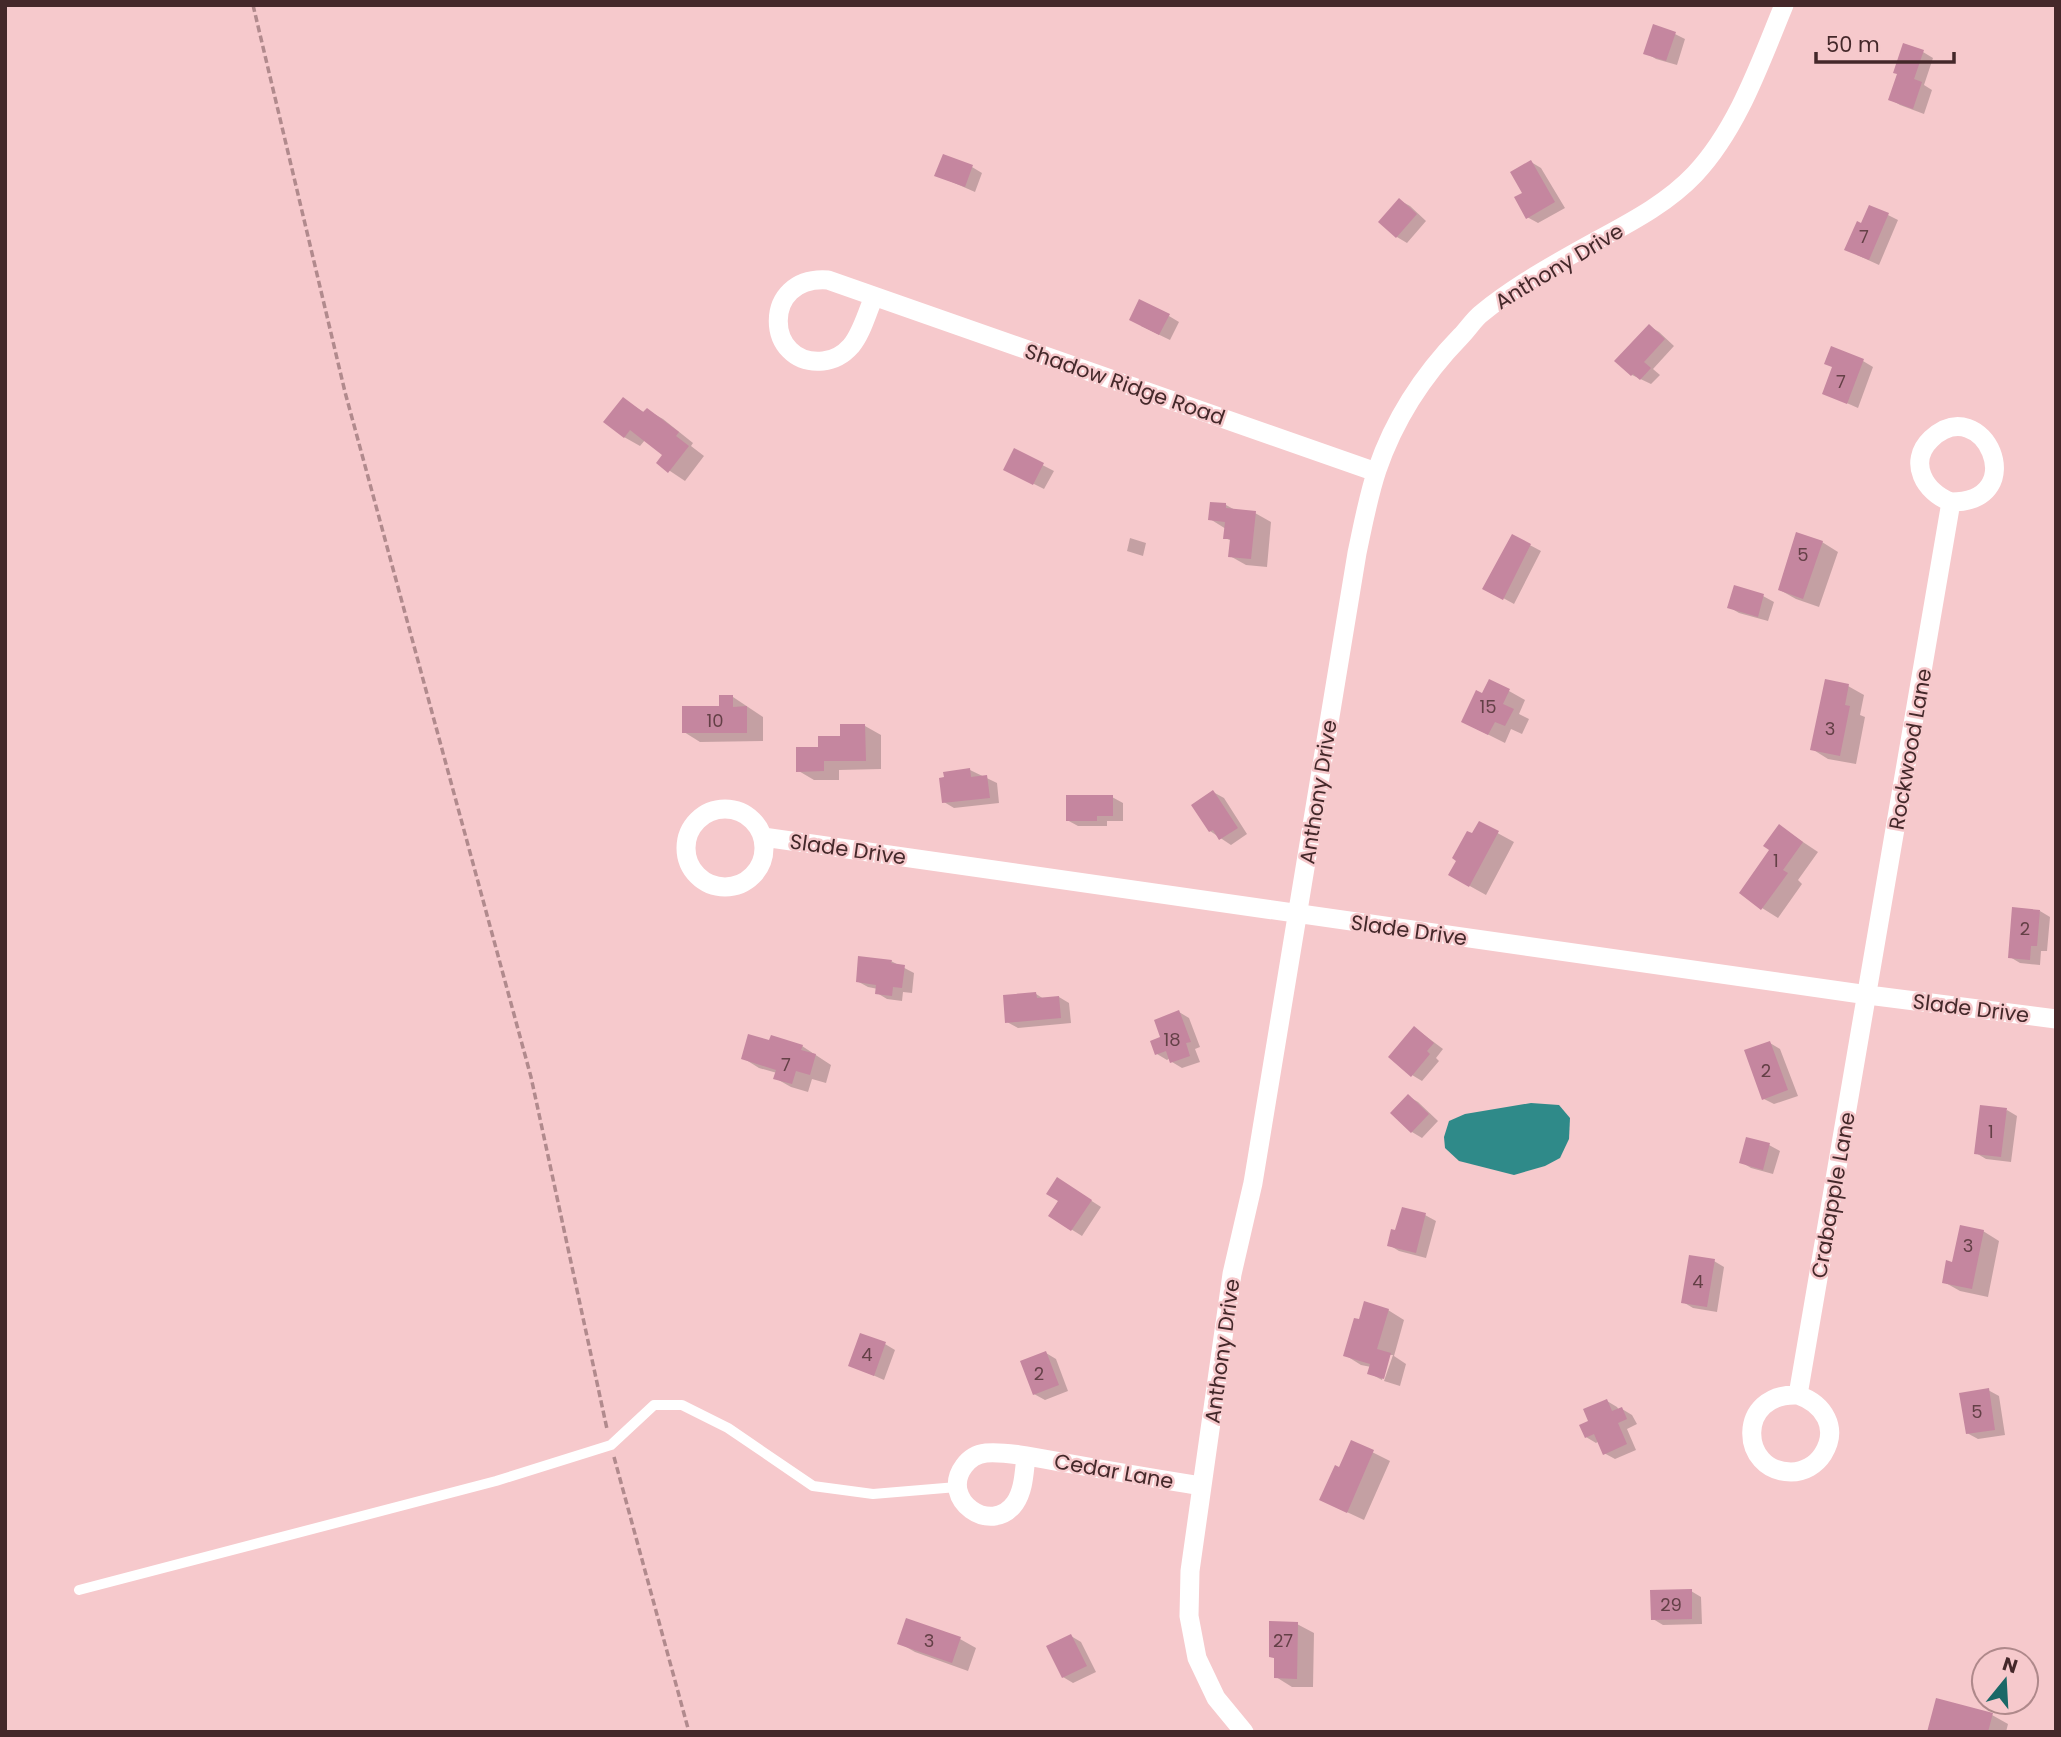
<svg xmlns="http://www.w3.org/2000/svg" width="2061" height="1737" viewBox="0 0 2061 1737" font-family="Poppins,sans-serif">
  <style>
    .water { fill: #2f8a89 }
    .shadow { fill: #0003 }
    .building { fill: #c5869f }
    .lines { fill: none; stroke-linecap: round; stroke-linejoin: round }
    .path { stroke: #b18a8d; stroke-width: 3.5; stroke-dasharray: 7 3.5; stroke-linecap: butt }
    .lane { stroke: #fff; stroke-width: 10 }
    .street { stroke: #fff; stroke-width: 19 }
    .labels { text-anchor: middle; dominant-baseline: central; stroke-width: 5; stroke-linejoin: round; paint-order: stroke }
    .number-label { font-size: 18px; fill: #644047 }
    .street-label { font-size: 21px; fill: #44282a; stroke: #f6c9cc }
  </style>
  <rect width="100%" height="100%" fill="#f6c9cc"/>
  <path class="water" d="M1531,1103l28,2 11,13 -1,21 -9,19 -15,8 -31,9 -55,-14 -14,-13 -1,-11 5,-16 16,-7z"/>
  <path class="shadow" d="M1675,34l10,5 -8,26 -21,-6 -10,-6z
    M1923,52l10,6 -9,27 8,5 -8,24 -24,-9 -10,-6 9,-25z
    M1531,162l10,6 24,40 -27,15 -11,-6 -3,-24z
    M972,167l10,6 -7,19 -39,-17z
    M1399,200l11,6 16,15 -19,22 -10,-6 -17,-15z
    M1888,215l10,5 -19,45 -22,-10z
    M1169,316l10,6 -9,18 -29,-14z
    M1649,326l10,6 15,14 -21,23 7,6 -9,9 -19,-9 -15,-14z
    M1863,361l10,6 -15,41 -34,-15z
    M623,399l22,14 2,-3 16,9 30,24 -2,3 13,10 -19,25 -27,-18 6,-8 -19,-15 -5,6 -16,-9z
    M1015,451l39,20 -10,18 -28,-14z
    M1226,505l11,6 18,2 16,9 -4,45 -21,-2 -16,-9 2,-15 -7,-3 1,-9 -16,-10z
    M1513,536l28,15 -27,53 -29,-16z
    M1130,538l16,5 -3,13 -16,-5z
    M1822,542l16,10 -19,55 -23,-8 -16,-9z
    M1763,596l11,6 -6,19 -29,-8 -10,-6z
    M1848,686l16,9 -4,20 5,2 -9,47 -28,-5 -16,-10z
    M1509,691l16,9 -6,14 10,5 -7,15 -11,-5 -6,14 -42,-21 20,-27z
    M733,697l30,20v24l-63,1 -16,-10 37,-24z
    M865,726l16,9v34l-42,1v10h-25l-17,-10 23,-21z
    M970,770l27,13 2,20 -45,5 -10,-6z
    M1213,792l11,6 23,36 -16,11 -21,-14z
    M1112,797l11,6v18h-16v5h-29l-11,-6z
    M1479,823l35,19 -28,53 -36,-20z
    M1779,826l39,26 -20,28 4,4 -24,34 -16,-10 10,-58z
    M2040,911l10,6 -3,34h-6l-1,14 -20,-2 -10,-6z
    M891,961l23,12 -2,20 -9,-1 -1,9 -15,-2 -10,-6 1,-4 -10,-2 -11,-6z
    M1036,994l8,5 15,-2 10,6 2,20 -53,5 -11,-6z
    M1179,1012l10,6 11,29 -5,2 5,13 -18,6 -10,-6 -2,-4 -3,2 -10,-6 5,-16z
    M1415,1028l28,21 -7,9 3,3 -17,20 -10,-6z
    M770,1042l32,4 29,19 -5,18 -14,-4 -4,13 -17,-5 -16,-9 2,-5 -18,-5 -16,-10z
    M1770,1043l10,6 18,47 -24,8 -10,-5z
    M1408,1096l10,6 20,19 -16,17 -10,-6z
    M2007,1110l10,6 -6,46 -25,-3 -10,-6z
    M1769,1145l11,6 -7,23 -22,-6 -10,-6z
    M1067,1185l34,22 -19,29 -32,-20z
    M1425,1215l11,6 -10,37 -27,-7 -10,-6z
    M1983,1231l16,10 -11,56 -28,-6 -16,-9z
    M1714,1261l10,6 -7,45 -24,-4 -10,-6z
    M1388,1310l16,10 -10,36 12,8 -6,22 -16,-5 9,-26h-4l-7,25 -13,-7 2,-6 -10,-2 -16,-10z
    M885,1344l10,6 -11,30 -34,-15z
    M1046,1353l10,6 12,32 -23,9 -11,-6z
    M1988,1390l11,6 6,39 -27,4 -11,-6z
    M1607,1401l10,6 2,3 3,-1 10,6 5,9 -10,5 9,21 -21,9 -11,-6 -5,-12 -3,2 -10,-6 4,-15z
    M1352,1442l38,19 -26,59 -43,-20 19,-31z
    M1691,1591l10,6 1,27 -39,1 -10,-6z
    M1297,1624l17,9 -1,54h-21l-16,-10v-18l-5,-3z
    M1071,1636l10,6 15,30 -23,11 -10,-6z
    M960,1639l16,9 -8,23 -53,-19 -16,-9z
    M1992,1715l16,9 -2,8h-78z"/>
  <path class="building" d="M1653,24l23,8 -10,29 -23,-7z
    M1903,43l21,7 -10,29 8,3 -9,27 -25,-9 9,-26 -4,-1z
    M943,154l30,11 -8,22 -31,-11z
    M1531,160l24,42 -29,17 -12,-22 8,-4 -12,-21z
    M1399,198l18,16 -21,24 -18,-16z
    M1869,205l20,8 -20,47 -25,-10 13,-29 4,2z
    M1139,299l31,15 -11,21 -30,-15z
    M1649,324l16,15 -21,23 7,6 -11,12 -7,-6 -2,2 -17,-15z
    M1831,346l33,13 -17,45 -25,-10 10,-27 -8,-3z
    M623,397l20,15 4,-4 32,24 -3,4 13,10 -21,27 -12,-10 6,-8 -32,-25 -6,8 -21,-16z
    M1014,448l30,15 -11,22 -30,-15z
    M1210,502l16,1v9v-4l30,3 -5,48 -23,-2 2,-18h-7l2,-17 -17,-2z
    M1796,532l27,9 -20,58 -25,-9z
    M1512,534l19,10 -28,56 -21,-11z
    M1734,585l30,9 -6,23 -31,-9z
    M1489,679l21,10 -7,15 11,5 -9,17 -10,-4 -7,13 -27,-13 15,-32 6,3z
    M1825,679l24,5 -4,21 5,1 -10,50 -30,-6z
    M719,695h14v12l14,-1v27h-65v-27h37z
    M840,724h25l1,37h-42v10l-28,1v-25h22v-11h22z
    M970,768l1,9 16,-2 3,23 -48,5 -3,-25 5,-1 -1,-5z
    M1213,790l25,38 -19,12 -6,-10 -4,2 -18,-27z
    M1066,795h47v21h-16v5h-31z
    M1479,821l20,10 -30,56 -21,-12 8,-14 -4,-3 15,-27 5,2z
    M1779,824l24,18 -20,28 5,3 -27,37 -22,-17 30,-43 -6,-4z
    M2012,907l28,3 -3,36h-6l-1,14 -22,-2z
    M858,956l34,4 -1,3 14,2 -3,23 -9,-1 -1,9 -17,-2 1,-9 -20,-3z
    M1036,992l1,6 22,-2 2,22 -56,5 -2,-28z
    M1179,1010l12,32 -5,1 4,13 -20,7 -4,-12 -11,4 -5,-14 10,-4 -6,-17z
    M1414,1026l20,17 -7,8 3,3 -19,23 -23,-20z
    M748,1034l21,6 2,-5 32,10 -2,5 15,4 -6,21 -14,-4 -4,13 -19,-5 3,-9 -35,-11z
    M1770,1041l18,49 -26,10 -18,-50z
    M1408,1094l21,20 -18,19 -21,-20z
    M1980,1105l27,3 -6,49 -27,-3z
    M1746,1137l24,6 -7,27 -24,-7z
    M1057,1177l35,23 -21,31 -23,-15 10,-15 -12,-7z
    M1402,1207l24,6 -10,40 -29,-7 4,-17 4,1z
    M1960,1225l24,5 -12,59 -30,-6 4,-23 6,2z
    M1689,1255l26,4 -8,48 -26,-4z
    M1364,1301l25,8 -12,40 14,4 -7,26 -17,-5 3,-10 -27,-8 11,-38 5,1z
    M860,1333l26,9 -12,34 -26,-10z
    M1046,1351l13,34 -26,10 -13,-34z
    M1989,1388l6,42 -29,4 -7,-41z
    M1607,1399l5,12 10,-4 5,12 -9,4 9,21 -24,11 -9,-21 -9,4 -6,-13 9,-4 -5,-12z
    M1351,1440l23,10 -27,63 -28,-13 16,-35 4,2z
    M1692,1589v30l-41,1 -1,-30z
    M906,1618l55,19 -9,26 -55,-19z
    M1269,1621l29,1 -1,57 -23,-1v-20l-5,-1z
    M1071,1634l16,32 -25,12 -16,-32z
    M1936,1698l57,15 -5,19h-61z"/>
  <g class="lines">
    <path class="path" d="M253,5l92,387 186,685 76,352
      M614,1457l75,275"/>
    <path class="lane" d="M79,1590l417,-109 115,-36 43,-40h28l46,23 85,58 60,8 84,-7"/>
    <path class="street" d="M874,297c-7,15 -12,36 -23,49 -8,9 -17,14 -28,15 -58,6 -63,-86 5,-81l548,192
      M686 848a39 39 0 1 1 78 0a39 39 0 1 1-78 0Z
      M763,837l1105,158 188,24
      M1798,1395c26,9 41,33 25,59 -7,11 -19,18 -32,18 -52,0 -55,-80 7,-77l153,-893c82,0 32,-112 -20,-63 -24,23 -6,54 20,63
      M1026,1457c-2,15 -2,33 -11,46 -24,34 -76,-4 -51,-37 5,-7 13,-12 22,-13 21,-2 58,6 80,10 45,8 91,16 136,23
      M1244,1732l-28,-34 -19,-40 -8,-42 1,-45 42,-297 21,-91 104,-630c6,-28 11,-56 20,-83 17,-50 47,-96 84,-134 7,-7 13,-17 21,-23 28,-23 59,-41 89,-58 43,-25 90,-45 124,-81 43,-46 65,-111 89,-169"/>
  </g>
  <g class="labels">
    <g class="number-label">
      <text x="1864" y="236">7</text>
      <text x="1841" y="381">7</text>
      <text x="1803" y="554">5</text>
      <text x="1488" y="706">15</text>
      <text x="715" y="720">10</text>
      <text x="1830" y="728">3</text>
      <text x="1776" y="860">1</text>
      <text x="2025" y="928">2</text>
      <text x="1172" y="1039">18</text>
      <text x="786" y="1064">7</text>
      <text x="1766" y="1070">2</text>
      <text x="1991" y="1131">1</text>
      <text x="1968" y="1245">3</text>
      <text x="1698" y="1281">4</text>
      <text x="867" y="1354">4</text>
      <text x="1039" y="1373">2</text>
      <text x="1977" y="1411">5</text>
      <text x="1671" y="1604">29</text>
      <text x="929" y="1640">3</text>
      <text x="1283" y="1640">27</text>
    </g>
    <g class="street-label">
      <text transform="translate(1559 266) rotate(-31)">Anthony Drive</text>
      <text transform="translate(1125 384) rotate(19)">Shadow Ridge Road</text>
      <text transform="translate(1910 749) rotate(-80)">Rockwood Lane</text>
      <text transform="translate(1318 792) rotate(-81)">Anthony Drive</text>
      <text transform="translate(848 849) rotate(8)">Slade Drive</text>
      <text transform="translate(1409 930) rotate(8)">Slade Drive</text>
      <text transform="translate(1971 1008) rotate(7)">Slade Drive</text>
      <text transform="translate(1833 1195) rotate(-80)">Crabapple Lane</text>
      <text transform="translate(1222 1351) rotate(-82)">Anthony Drive</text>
      <text transform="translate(1114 1471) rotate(10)">Cedar Lane</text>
    </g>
  </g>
  <rect width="2061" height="1737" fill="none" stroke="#44282a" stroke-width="14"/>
  <g transform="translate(2005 1681) rotate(18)"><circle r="33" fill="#f6c9cc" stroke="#af898b" stroke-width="2"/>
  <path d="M0-5L12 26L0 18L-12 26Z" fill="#1a6867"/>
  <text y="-10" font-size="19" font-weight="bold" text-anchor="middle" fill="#44282a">N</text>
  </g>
  <path d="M1816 52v10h138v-10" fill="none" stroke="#44282a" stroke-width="3.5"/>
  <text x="1826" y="52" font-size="21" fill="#44282a" stroke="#f6c9cc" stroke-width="5" paint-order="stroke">50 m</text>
</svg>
